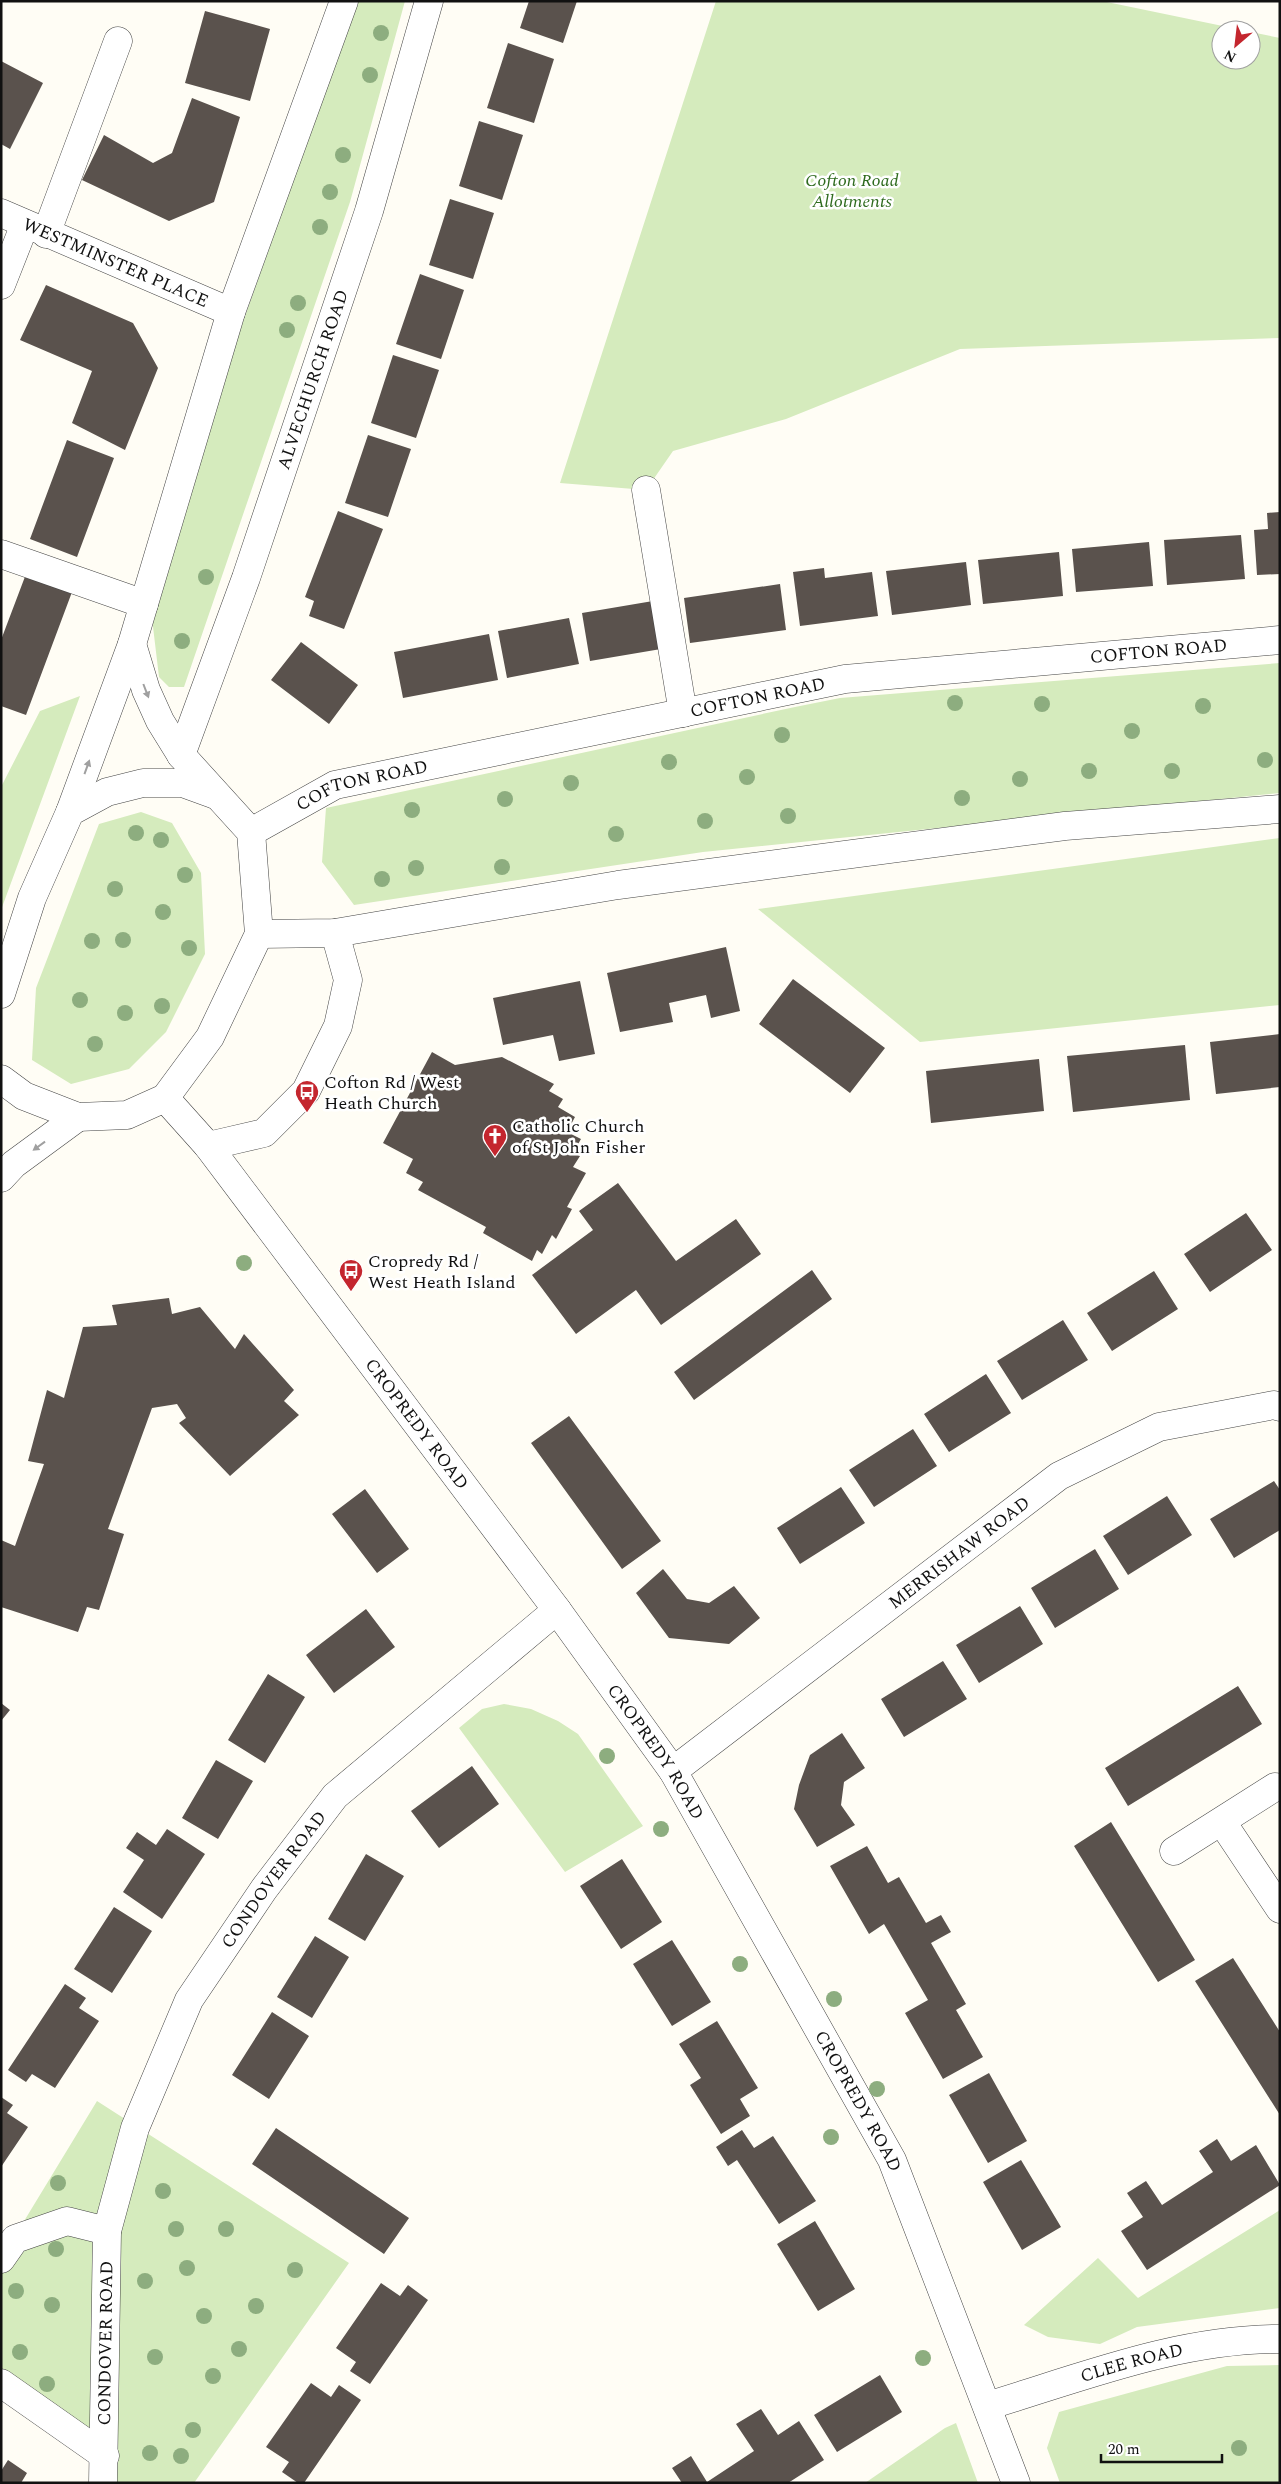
<svg xmlns="http://www.w3.org/2000/svg" width="1281" height="2484" viewBox="0 0 1281 2484" font-family="Spectral,serif">
  <style>
    .green { fill: #d5ebbd }
    .building { fill: #5a524d }
    .lines { fill: none; stroke-linecap: round; stroke-linejoin: round }
    .minor-casing { stroke: #444; stroke-width: 29 }
    .minor { stroke: #fff; stroke-width: 28 }
    .tree { fill: #8dad7f }
    .oneway { fill: #a0a0a0 }
    .labels { text-anchor: middle; dominant-baseline: central; stroke-width: 5; stroke-linejoin: round; paint-order: stroke }
    .park-label { font-size: 18px; font-style: italic; fill: #2f6b1f; stroke: #fff }
    .street-label { font-size: 18px; fill: #111; stroke: #fff }
    .poi-label { font-size: 18px; fill: #111; stroke: #fff; text-anchor: start }
  </style>
  <rect width="100%" height="100%" fill="#fffdf5"/>
  <path class="green" d="M357,1h48l-55,201 -166,485h-15l-10,-10 -8,-67 88,-277z
    M716,1h386l140,29h-21v30h30v-28l29,6v300l-320,11 -174,70 -113,32 -27,39 -86,-7z
    M1280,663v130l-577,59 -349,53 -32,-43 4,-54 469,-101 45,-9z
    M80,696l-79,214v-123l39,-76z
    M141,812l31,11 29,50 4,81 -39,78 -37,37 -58,15 -39,-24 4,-72 63,-164z
    M1280,838v167l-360,37 -162,-133z
    M504,1704l27,5 27,12 20,13 65,92 -78,46 -106,-144 23,-19z
    M97,2101l252,162 -155,220h-91l2,-27 -104,-73v-124z
    M1280,2210v98l-143,19 -37,17 -52,-7 -24,-12 74,-67 40,40z
    M1280,2365v118h-220l-13,-35 12,-36 168,-46z
    M956,2423l22,60h-113l80,-55z"/>
  <path class="building" d="M529,1h48l-14,42 -43,-15z
    M205,11l65,18 -20,72 -65,-18z
    M508,43l46,16 -20,64 -47,-15z
    M1,61l42,22 -33,66 -9,-5z
    M192,98l48,19 -26,85 -45,19 -87,-41 22,-45 49,28 19,-10z
    M479,121l44,14 -21,65 -43,-14z
    M450,199l44,14 -21,66 -44,-14z
    M420,274l44,16 -23,69 -45,-15z
    M46,285l87,38 25,45 -33,82 -53,-27 20,-52 -72,-31z
    M393,355l46,15 -23,68 -45,-15z
    M368,435l43,14 -23,68 -43,-14z
    M67,440l47,18 -37,99 -47,-18z
    M338,511l45,18 -39,100 -35,-13 5,-15 -9,-4z
    M1280,512v62l-23,1 -3,-45 14,-1 -1,-16z
    M1241,535l4,44 -78,6 -3,-45z
    M1149,542l4,44 -77,6 -4,-43z
    M1059,552l4,44 -80,8 -5,-44z
    M966,562l5,43 -79,10 -6,-44z
    M824,568l1,10 47,-6 6,44 -78,10 -7,-54z
    M26,574l46,18 -46,123 -25,-9v-66z
    M780,584l6,46 -96,13 -6,-45z
    M653,601l8,48 -71,12 -8,-48z
    M569,618l10,46 -72,14 -9,-47z
    M489,634l9,46 -95,18 -9,-46z
    M301,642l57,43 -29,39 -58,-44z
    M726,947l14,64 -29,7 -5,-23 -37,8 4,19 -53,10 -13,-59z
    M793,979l92,69 -35,45 -91,-69z
    M580,981l15,73 -36,7 -6,-26 -50,10 -10,-47z
    M1280,1034v53l-64,7 -6,-52z
    M1185,1045l5,55 -117,12 -6,-56z
    M432,1052l23,13 47,-8 52,27 -5,7 14,8 -5,8 17,10 -8,15 14,7 -8,14 7,3 -7,11 13,6 -19,34 5,2 -16,30 -4,-4 -10,19 -5,-4 -5,11 -49,-28 3,-6 -68,-37 5,-8 -17,-9 7,-14 -30,-16z
    M1039,1059l5,52 -113,12 -5,-52z
    M618,1183l58,78 60,-42 25,35 -100,71 -25,-35 -60,44 -44,-59 61,-45 -14,-19z
    M1246,1213l26,37 -62,42 -26,-38z
    M812,1270l20,29 -138,101 -20,-28z
    M1154,1271l24,38 -66,42 -25,-38z
    M169,1298l3,16 28,-7 35,42 9,-15 50,56 -10,11 15,14 -69,61 -51,-53 7,-5 -9,-14 -25,4 -44,121 16,5 -25,76 -12,-3 -9,25 -77,-25v-67l14,6 29,-82 -16,-3 19,-71 17,8 19,-71 34,-2 -5,-20z
    M1063,1320l25,40 -66,40 -25,-39z
    M986,1374l25,39 -62,39 -25,-38z
    M569,1416l92,125 -39,28 -91,-126z
    M913,1429l24,37 -63,41 -25,-37z
    M1274,1481l6,9v40l-46,28 -24,-39z
    M841,1487l24,36 -65,41 -23,-36z
    M365,1489l44,60 -32,24 -45,-59z
    M1167,1496l25,39 -64,40 -25,-39z
    M1095,1549l24,40 -64,39 -24,-40z
    M663,1569l24,30 22,4 25,-17 26,32 -31,26 -60,-6 -33,-45z
    M1020,1606l23,38 -64,39 -23,-38z
    M366,1609l29,38 -61,46 -28,-38z
    M943,1661l24,38 -63,38 -23,-38z
    M268,1674l37,23 -40,66 -37,-23z
    M1238,1686l24,38 -134,82 -23,-38z
    M1,1703l9,7 -9,11z
    M842,1733l23,35 -21,14 -3,23 14,20 -38,22 -23,-38 5,-24 11,-30z
    M216,1760l37,21 -35,58 -36,-21z
    M472,1766l27,38 -60,44 -28,-37z
    M1111,1822l84,138 -37,22 -84,-136z
    M167,1829l38,25 -43,65 -39,-27 21,-32 -18,-12 11,-16 19,13z
    M867,1846l21,37 11,-6 27,46 15,-8 10,17 -20,11 35,61 -10,6 27,47 -40,22 -38,-66 23,-13 -44,-76 -15,10 -39,-68z
    M366,1854l38,22 -39,65 -37,-22z
    M622,1859l40,63 -41,27 -41,-63z
    M114,1907l38,24 -40,62 -38,-24z
    M315,1936l34,21 -37,61 -35,-21z
    M672,1940l39,62 -39,24 -39,-62z
    M1233,1958l47,74v83l-85,-134z
    M65,1984l21,14 -7,10 20,13 -44,67 -23,-14 -6,8 -18,-12z
    M272,2012l37,24 -40,63 -37,-24z
    M717,2021l41,67 -18,11 10,17 -29,18 -31,-49 11,-7 -22,-34z
    M989,2073l38,68 -39,22 -39,-68z
    M1,2097l12,8 -6,8 21,14 -27,40z
    M276,2128l133,90 -25,36 -132,-90z
    M742,2130l12,18 19,-12 43,65 -37,23 -42,-64 -9,6 -12,-19z
    M1217,2139l14,22 25,-16 24,40 -133,85 -26,-39 22,-14 -16,-24 19,-12 16,24 51,-33 -14,-21z
    M1021,2160l40,67 -39,23 -39,-68z
    M815,2221l40,68 -37,22 -41,-67z
    M381,2283l19,13 8,-11 20,15 -58,84 -20,-13 6,-9 -20,-14z
    M880,2375l22,37 -65,40 -23,-37z
    M311,2383l20,14 8,-12 22,15 -57,83h-6l-16,-11 7,-10 -23,-15z
    M761,2409l17,26 21,-14 25,39 -36,23h-106l-10,-15 19,-12 16,26 47,-31 -18,-27z
    M8,2460l19,13 -6,10h-20v-12z"/>
  <g class="lines">
    <g class="minor-casing">
      <g id="minor">
        <path id="s1" d="M1,213l230,99"/>
        <path d="M46,234l72,-193"/>
        <path d="M1,285l24,-61"/>
        <path d="M646,490l37,223"/>
        <path d="M1,554l143,50"/>
        <path id="s2" d="M181,755l65,-177 123,-367 60,-210"/>
        <path d="M70,812l62,-168 99,-332 113,-311"/>
        <path id="s3" d="M251,832l84,-47 510,-106 435,-39"/>
        <path d="M259,934l76,-1 283,-48 447,-59 215,-17"/>
        <path d="M1,994l31,-96 38,-86 37,-20 36,-9h40l33,12"/>
        <path d="M1,1079l23,17 54,21 49,-2 38,-17 45,-61 49,-103 -8,-102 -70,-77 -21,-34 -14,-31 -14,-46"/>
        <path id="s4" d="M165,1098l43,48 349,464 116,161 219,389 124,323"/>
        <path d="M208,1146l56,-13 42,-42 32,-65 10,-46 -13,-47"/>
        <path d="M1,1178l13,-14 64,-47"/>
        <path id="s5" d="M673,1771l386,-295 100,-49 115,-22 6,2"/>
        <path d="M1222,1822l58,87"/>
        <path d="M1174,1851l101,-64"/>
        <path d="M1,2259l14,-20 52,-18 40,10"/>
        <path d="M1,2383l104,73"/>
        <path id="s6" d="M987,2406c96,-29 191,-67 293,-67"/>
        <path id="s7" d="M103,2483l4,-252 28,-103 54,-128 75,-111 71,-93 222,-186"/>
      </g>
    </g>
    <use href="#minor" class="minor"/>
  </g>
  <g class="tree">
    <circle cx="381" cy="33" r="8"/>
    <circle cx="370" cy="75" r="8"/>
    <circle cx="343" cy="155" r="8"/>
    <circle cx="330" cy="192" r="8"/>
    <circle cx="320" cy="227" r="8"/>
    <circle cx="298" cy="303" r="8"/>
    <circle cx="287" cy="330" r="8"/>
    <circle cx="206" cy="577" r="8"/>
    <circle cx="182" cy="641" r="8"/>
    <circle cx="955" cy="703" r="8"/>
    <circle cx="1042" cy="704" r="8"/>
    <circle cx="1203" cy="706" r="8"/>
    <circle cx="1132" cy="731" r="8"/>
    <circle cx="782" cy="735" r="8"/>
    <circle cx="1265" cy="760" r="8"/>
    <circle cx="669" cy="762" r="8"/>
    <circle cx="1089" cy="771" r="8"/>
    <circle cx="1172" cy="771" r="8"/>
    <circle cx="747" cy="777" r="8"/>
    <circle cx="1020" cy="779" r="8"/>
    <circle cx="571" cy="783" r="8"/>
    <circle cx="962" cy="798" r="8"/>
    <circle cx="505" cy="799" r="8"/>
    <circle cx="412" cy="810" r="8"/>
    <circle cx="788" cy="816" r="8"/>
    <circle cx="705" cy="821" r="8"/>
    <circle cx="136" cy="833" r="8"/>
    <circle cx="616" cy="834" r="8"/>
    <circle cx="161" cy="840" r="8"/>
    <circle cx="502" cy="867" r="8"/>
    <circle cx="416" cy="868" r="8"/>
    <circle cx="185" cy="875" r="8"/>
    <circle cx="382" cy="879" r="8"/>
    <circle cx="115" cy="889" r="8"/>
    <circle cx="163" cy="912" r="8"/>
    <circle cx="123" cy="940" r="8"/>
    <circle cx="92" cy="941" r="8"/>
    <circle cx="189" cy="948" r="8"/>
    <circle cx="80" cy="1000" r="8"/>
    <circle cx="162" cy="1006" r="8"/>
    <circle cx="125" cy="1013" r="8"/>
    <circle cx="95" cy="1044" r="8"/>
    <circle cx="244" cy="1263" r="8"/>
    <circle cx="607" cy="1756" r="8"/>
    <circle cx="661" cy="1829" r="8"/>
    <circle cx="740" cy="1964" r="8"/>
    <circle cx="834" cy="1999" r="8"/>
    <circle cx="877" cy="2089" r="8"/>
    <circle cx="831" cy="2137" r="8"/>
    <circle cx="58" cy="2183" r="8"/>
    <circle cx="163" cy="2191" r="8"/>
    <circle cx="176" cy="2229" r="8"/>
    <circle cx="226" cy="2229" r="8"/>
    <circle cx="56" cy="2249" r="8"/>
    <circle cx="187" cy="2268" r="8"/>
    <circle cx="295" cy="2270" r="8"/>
    <circle cx="145" cy="2281" r="8"/>
    <circle cx="16" cy="2291" r="8"/>
    <circle cx="52" cy="2305" r="8"/>
    <circle cx="256" cy="2306" r="8"/>
    <circle cx="204" cy="2316" r="8"/>
    <circle cx="239" cy="2349" r="8"/>
    <circle cx="20" cy="2352" r="8"/>
    <circle cx="155" cy="2357" r="8"/>
    <circle cx="923" cy="2358" r="8"/>
    <circle cx="213" cy="2376" r="8"/>
    <circle cx="47" cy="2384" r="8"/>
    <circle cx="193" cy="2430" r="8"/>
    <circle cx="1239" cy="2448" r="8"/>
    <circle cx="150" cy="2453" r="8"/>
    <circle cx="181" cy="2456" r="8"/>
  </g>
  <defs><path id="oneway-solid" d="M-6-.8H1V-3.2L6.5 0L1 3.2V.8H-6Z" transform="scale(1.25)"/></defs>
  <g class="oneway">
    <use href="#oneway-solid" transform="translate(146 691) rotate(69)"/>
    <use href="#oneway-solid" transform="translate(87 767) rotate(-70)"/>
    <use href="#oneway-solid" transform="translate(39 1146) rotate(144)"/>
  </g>
  <defs>
    <g id="bus-pin" transform="scale(1.25)"><path d="M0 17L-7.5 6A9.5 9.5 0 1 1 7.5 6Z" fill="#c4262e" stroke="#fff"/><path d="M-5-6H5V4H4V6H2V4H-2V6H-4V4H-5ZM-3.5-4V0h7V-4ZM-3.5 1.2v1.5H-2V1.2ZM2 1.2v1.5H3.5V1.2Z" fill="#fff"/></g>
    <g id="church-pin" transform="scale(1.25)"><path d="M0 17L-7.5 6A9.5 9.5 0 1 1 7.5 6Z" fill="#c4262e" stroke="#fff"/><path d="M-1.2-6h2.4v3.5h3.3v2.4h-3.3V6h-2.4V-.1h-3.3v-2.4h3.3Z" fill="#fff"/></g>
  </defs>
  <g fill-rule="evenodd">
    <use href="#bus-pin" x="307" y="1092"/>
    <use href="#church-pin" x="495" y="1136"/>
    <use href="#bus-pin" x="351" y="1271"/>
  </g>
  <g class="labels">
    <g class="park-label">
      <text x="852" y="180">Cofton Road<tspan x="852" dy="21">Allotments</tspan></text>
    </g>
    <g class="street-label">
      <text stroke="none"><textPath href="#s1" startOffset="125">WESTMINSTER PLACE</textPath></text>
      <text stroke="none"><textPath href="#s2" startOffset="398">ALVECHURCH ROAD</textPath></text>
      <text stroke="none"><textPath href="#s3" startOffset="932">COFTON ROAD</textPath></text>
      <text stroke="none"><textPath href="#s3" startOffset="528">COFTON ROAD</textPath></text>
      <text stroke="none"><textPath href="#s3" startOffset="122">COFTON ROAD</textPath></text>
      <text stroke="none"><textPath href="#s4" startOffset="412">CROPREDY ROAD</textPath></text>
      <text stroke="none"><textPath href="#s5" startOffset="360">MERRISHAW ROAD</textPath></text>
      <text stroke="none"><textPath href="#s4" startOffset="818">CROPREDY ROAD</textPath></text>
      <text stroke="none"><textPath href="#s7" startOffset="645">CONDOVER ROAD</textPath></text>
      <text stroke="none"><textPath href="#s4" startOffset="1222">CROPREDY ROAD</textPath></text>
      <text stroke="none"><textPath href="#s7" startOffset="140">CONDOVER ROAD</textPath></text>
      <text stroke="none"><textPath href="#s6" startOffset="151">CLEE ROAD</textPath></text>
    </g>
    <g class="poi-label">
      <text x="324" y="1082">Cofton Rd / West<tspan x="324" dy="21">Heath Church</tspan></text>
      <text x="512" y="1126">Catholic Church<tspan x="512" dy="21">of St John Fisher</tspan></text>
      <text x="368" y="1261">Cropredy Rd /<tspan x="368" dy="21">West Heath Island</tspan></text>
    </g>
  </g>
  <rect width="1281" height="2484" fill="none" stroke="#111111" stroke-width="5"/>
  <g transform="translate(1236 45) rotate(208)"><circle r="24" fill="#ffffff" stroke="#a0a0a0"/>
  <path d="M0-4L9 19L0 12L-9 19Z" fill="#c4262e"/>
  <text y="-8" font-size="14" font-weight="bold" text-anchor="middle" fill="#111111">N</text>
  </g>
  <path d="M1101 2454v8h121v-8" fill="none" stroke="#111111" stroke-width="2.5"/>
  <text x="1108" y="2454" font-size="15" fill="#111111" stroke="#ffffff" stroke-width="4" paint-order="stroke">20 m</text>
</svg>
